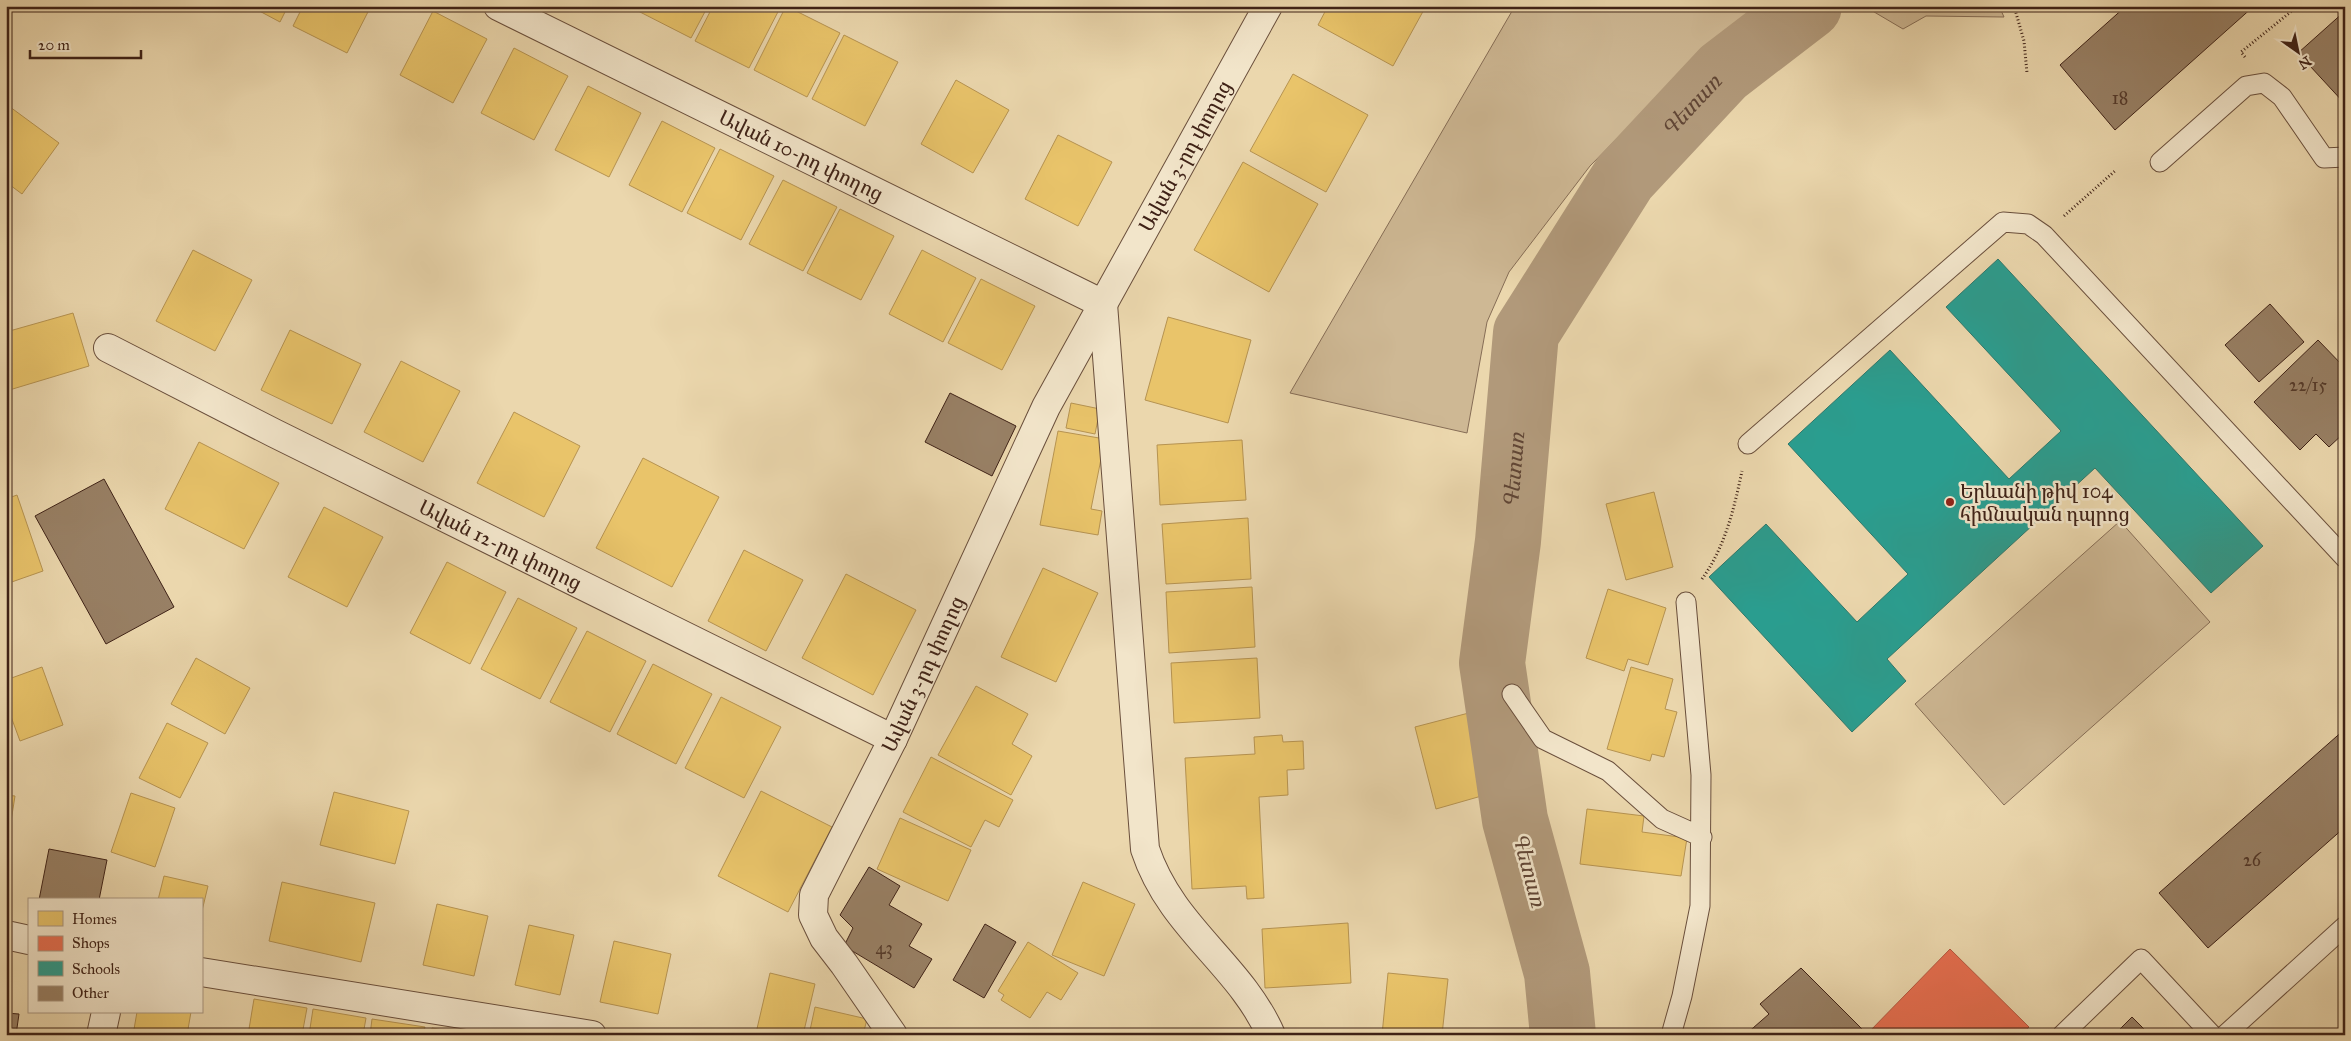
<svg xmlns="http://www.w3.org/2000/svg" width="2351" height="1041" viewBox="0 0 2351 1041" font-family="'IM FELL Great Primer','Noto Serif Armenian',serif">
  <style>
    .green { fill: #ceb894; stroke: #866d56 }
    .homes { fill: #e9c46a; stroke: #b69351 }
    .shops { fill: #e76f51; stroke: #b55840 }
    .schools { fill: #2a9d8f; stroke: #30786b }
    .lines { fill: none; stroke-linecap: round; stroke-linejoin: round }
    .river { stroke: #b1997a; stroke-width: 66 }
    .building { fill: #988065; stroke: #3f2217 }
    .lane-casing { stroke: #6a4f3c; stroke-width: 21 }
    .street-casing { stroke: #6a4f3c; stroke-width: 30 }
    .path { stroke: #3f2217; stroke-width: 3; stroke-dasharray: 1 2.5; stroke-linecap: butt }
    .lane { stroke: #f2e5ca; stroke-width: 19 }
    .street { stroke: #f2e5ca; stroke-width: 28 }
    .poi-dot { fill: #8f2418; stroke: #f2e5ca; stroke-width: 2 }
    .labels { text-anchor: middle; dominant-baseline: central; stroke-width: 5; stroke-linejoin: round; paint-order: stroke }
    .number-label { font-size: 18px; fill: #553a2a }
    .street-label { font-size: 20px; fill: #3f2217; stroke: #f2e5ca }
    .poi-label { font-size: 20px; fill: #3f2217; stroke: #f2e5ca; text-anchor: start }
    .water-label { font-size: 21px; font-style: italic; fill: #614635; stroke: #f2e5ca }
  </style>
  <rect width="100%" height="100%" fill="#ebd7ad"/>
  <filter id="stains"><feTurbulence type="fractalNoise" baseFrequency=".004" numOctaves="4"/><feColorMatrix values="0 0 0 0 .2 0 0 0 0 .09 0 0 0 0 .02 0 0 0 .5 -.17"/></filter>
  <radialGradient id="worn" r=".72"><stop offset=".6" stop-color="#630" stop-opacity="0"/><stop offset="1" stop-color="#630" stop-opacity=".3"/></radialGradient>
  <path class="green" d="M1515,6h259l-55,39 -72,63 -57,58 -81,106 -22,50 -20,111 -177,-40z
    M1864,6h135l5,11 -78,-1 -23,13z
    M2120,521l90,101 -206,183 -89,-101z"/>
  <path class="homes" d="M250,6h38l-8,16z
    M303,6h68l-24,47 -54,-27z
    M640,6h68l-17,32 -53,-27z
    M713,6h68l-32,62 -54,-27z
    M786,6l54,27 -33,64 -53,-27z
    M1328,6h98l-33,60 -75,-41z
    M433,11l54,28 -34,64 -53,-28z
    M844,35l54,27 -33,64 -53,-27z
    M514,48l54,28 -34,64 -53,-27z
    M1293,74l75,41 -42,77 -76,-41z
    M956,80l53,30 -36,63 -52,-29z
    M588,86l53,27 -32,64 -54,-27z
    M6,104l53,39 -37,51 -16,-12z
    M662,121l53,27 -33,64 -53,-27z
    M1058,135l54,27 -34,64 -53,-27z
    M720,149l54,27 -33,64 -54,-27z
    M1243,162l75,42 -49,88 -75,-42z
    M783,180l54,27 -34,64 -54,-27z
    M840,209l54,27 -33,64 -54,-27z
    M193,250l59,30 -37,71 -59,-30z
    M922,250l54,28 -33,64 -54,-28z
    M981,279l54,27 -33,64 -54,-27z
    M73,313l16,53 -83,25v-59z
    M1168,317l83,23 -23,83 -83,-23z
    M290,330l71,34 -29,60 -71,-34z
    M401,361l59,30 -37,71 -59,-30z
    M1071,403l29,6 -5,25 -29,-6z
    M514,412l66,34 -36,71 -67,-34z
    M1058,431l47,8 -14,70 11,2 -4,24 -58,-10z
    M1242,440l4,60 -86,5 -3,-60z
    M199,442l80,41 -35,66 -79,-40z
    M643,458l76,39 -47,90 -76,-39z
    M1654,492l19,75 -47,13 -20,-76z
    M17,495l26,76 -37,13v-85z
    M324,507l59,30 -36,70 -59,-30z
    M1248,518l3,61 -85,5 -4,-60z
    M744,550l59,30 -37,71 -58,-30z
    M447,562l59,30 -36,72 -60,-31z
    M1043,568l55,25 -42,89 -55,-25z
    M846,574l70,36 -43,85 -71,-37z
    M1252,587l3,60 -86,6 -3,-61z
    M1608,589l58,19 -18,57 -20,-6 -4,12 -38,-13z
    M518,598l59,30 -37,71 -59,-30z
    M587,631l59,30 -36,71 -60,-30z
    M196,658l54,30 -25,46 -54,-30z
    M1257,658l3,60 -86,5 -3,-60z
    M653,664l59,30 -36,70 -59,-30z
    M42,667l21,58 -43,16 -14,-38v-23z
    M1631,667l42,12 -8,30 12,3 -13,45 -12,-3 -2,7 -43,-12z
    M976,686l52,28 -16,30 20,12 -21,39 -73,-40z
    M721,697l60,30 -37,71 -59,-30z
    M1484,709l13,49 -13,4 8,31 -56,16 -21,-82z
    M167,723l41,20 -28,55 -41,-20z
    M1282,735l1,7 20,-1 1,28 -17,1 1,25 -29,2 5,101 -17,1 -1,-13 -54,3 -7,-131 70,-4 -1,-17z
    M931,757l82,43 -14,27 -14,-7 -14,27 -68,-35z
    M761,791l71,36 -44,85 -70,-36z
    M334,792l75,19 -14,53 -75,-19z
    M131,793l44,15 -20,59 -44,-15z
    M6,795l9,1 -9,57z
    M1587,809l57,7 -2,16 45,6 -6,38 -101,-12z
    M900,818l71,32 -23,51 -71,-32z
    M164,876l44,10 -7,29v-15h-43z
    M282,882l93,21 -14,59 -92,-21z
    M1083,882l52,22 -31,72 -52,-21z
    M437,904l51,12 -14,60 -51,-11z
    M1348,923l3,60 -86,5 -3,-59z
    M529,925l45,10 -14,60 -45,-10z
    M614,941l57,13 -13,60 -58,-12z
    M1028,942l50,31 -17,27 -14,-8 -17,26 -29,-18 3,-5 -6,-4z
    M770,973l45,11 -12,51 -47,-2z
    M1388,973l60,6 -6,56h-60z
    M254,999l53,9 -5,27h-54z
    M815,1007l52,12 -4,16h-54z
    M313,1009l53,9 -3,17h-54z
    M137,1012h54l-4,23h-54z
    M372,1019l53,8 -2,8h-53z
    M432,1028l40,7h-41z"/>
  <path class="shops" d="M1950,949l79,78 -8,8h-151l-2,-2z"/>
  <path class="schools" d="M1998,259l265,287 -52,47 -116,-125 -208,191 19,22 -54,51 -143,-155 57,-53 91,98 51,-48 -120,-130 102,-94 119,129 52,-48 -115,-124z"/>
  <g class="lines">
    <path class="river" id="s1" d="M1563,1035l-6,-62 -42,-153 -23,-157 16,-122 18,-208 98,-155 99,-106 86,-66"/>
  </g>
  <path class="building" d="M2126,6h128l-139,124 -55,-65z
    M2345,11v93l-47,-51z
    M2270,304l34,38 -45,40 -34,-37z
    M2318,340l27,28v64l-16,15 -13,-13 -16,16 -46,-48z
    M950,393l66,33 -24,50 -67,-34z
    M104,479l70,128 -68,37 -71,-128z
    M2345,729v98l-137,121 -49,-55z
    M49,849l58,11 -8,40h-60z
    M869,867l31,19 -11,19 33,19 -13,22 23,13 -18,29 -70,-42 9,-18 -13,-13z
    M985,924l31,18 -32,56 -31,-18z
    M1801,968l67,67h-123l24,-21 -9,-10z
    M6,1013l13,1 -3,21h-10z
    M2132,1017l18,18h-36z"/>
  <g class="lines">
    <g class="lane-casing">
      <path id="lane" d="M2160,162l86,-76 18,-3 18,14 42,61 21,-1
        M1748,444l255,-222 25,2 16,11 301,323
        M1512,694l31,45 65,32 54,48 40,18
        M1671,1035l11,-39 18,-90 1,-131 -15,-173
        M2062,1035l79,-76 71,76
        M2225,1035l120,-109"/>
    </g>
    <g class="street-casing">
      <g id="street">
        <path id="s2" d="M498,6l605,298 42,545c26,79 95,115 126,186"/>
        <path id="s3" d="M108,348l166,85 619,306"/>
        <path d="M6,935l23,5"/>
        <path d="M201,972l391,63"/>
        <path d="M101,1035l5,-23"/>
        <path id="s4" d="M893,1035l-49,-71 -20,-26 -11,-23 1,-20 79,-156 153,-332 222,-401"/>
      </g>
    </g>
    <path class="path" d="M2014,6l10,35 3,32
      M2245,57l-4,-5 57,-46
      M2064,216l52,-46
      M1702,579c23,-32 32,-70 40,-108"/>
    <use href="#lane" class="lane"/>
    <use href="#street" class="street"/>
  </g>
  <circle class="poi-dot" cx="1950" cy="502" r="5"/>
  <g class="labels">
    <g class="number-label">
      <text x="2120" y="98">18</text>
      <text x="2308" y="385">22/15</text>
      <text x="2252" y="860">26</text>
      <text x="884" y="948">43</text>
    </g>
    <g class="street-label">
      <text stroke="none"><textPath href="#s2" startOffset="338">Ավան 10-րդ փողոց</textPath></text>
      <text stroke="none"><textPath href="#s4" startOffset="992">Ավան 3-րդ փողոց</textPath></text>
      <text stroke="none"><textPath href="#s3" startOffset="439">Ավան 12-րդ փողոց</textPath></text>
      <text stroke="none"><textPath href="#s4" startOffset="411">Ավան 3-րդ փողոց</textPath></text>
    </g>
    <g class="poi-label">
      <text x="1960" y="491">Երևանի թիվ 104<tspan x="1960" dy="23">հիմնական դպրոց</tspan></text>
    </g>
    <g class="water-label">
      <text stroke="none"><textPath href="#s1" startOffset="994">Գետառ</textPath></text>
      <text stroke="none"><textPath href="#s1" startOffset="574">Գետառ</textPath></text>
      <text transform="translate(1529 870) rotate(75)">Գետառ</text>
    </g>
  </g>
  <rect width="2351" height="1041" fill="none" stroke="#ebd7ad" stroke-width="25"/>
  <rect x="8" y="8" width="2336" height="1026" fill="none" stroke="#3f2217" stroke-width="2.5"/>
  <rect x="12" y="12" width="2326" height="1016" fill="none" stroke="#3f2217"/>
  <rect x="28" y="898" width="175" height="115" fill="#f2e5ca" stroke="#aa9782"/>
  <rect x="38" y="911" width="25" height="15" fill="#e9c46a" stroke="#aa9782"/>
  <text x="72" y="924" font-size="15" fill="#3f2217">Homes</text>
  <rect x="38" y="936" width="25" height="15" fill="#e76f51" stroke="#aa9782"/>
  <text x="72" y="948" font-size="15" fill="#3f2217">Shops</text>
  <rect x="38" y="961" width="25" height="15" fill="#2a9d8f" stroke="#aa9782"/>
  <text x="72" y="974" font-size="15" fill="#3f2217">Schools</text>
  <rect x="38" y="986" width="25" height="15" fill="#988065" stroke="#aa9782"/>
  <text x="72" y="998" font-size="15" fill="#3f2217">Other</text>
  <g transform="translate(2298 52) rotate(147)" stroke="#f2e5ca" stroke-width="4" paint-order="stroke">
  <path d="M0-4L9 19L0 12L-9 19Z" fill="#3f2217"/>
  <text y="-8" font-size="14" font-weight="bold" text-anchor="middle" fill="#3f2217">N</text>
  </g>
  <path d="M30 50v8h111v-8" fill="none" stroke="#3f2217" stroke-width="2.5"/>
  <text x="38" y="50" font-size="15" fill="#3f2217" stroke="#f2e5ca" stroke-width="4" paint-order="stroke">20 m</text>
  <rect width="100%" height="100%" filter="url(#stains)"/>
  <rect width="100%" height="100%" fill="url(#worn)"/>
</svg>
